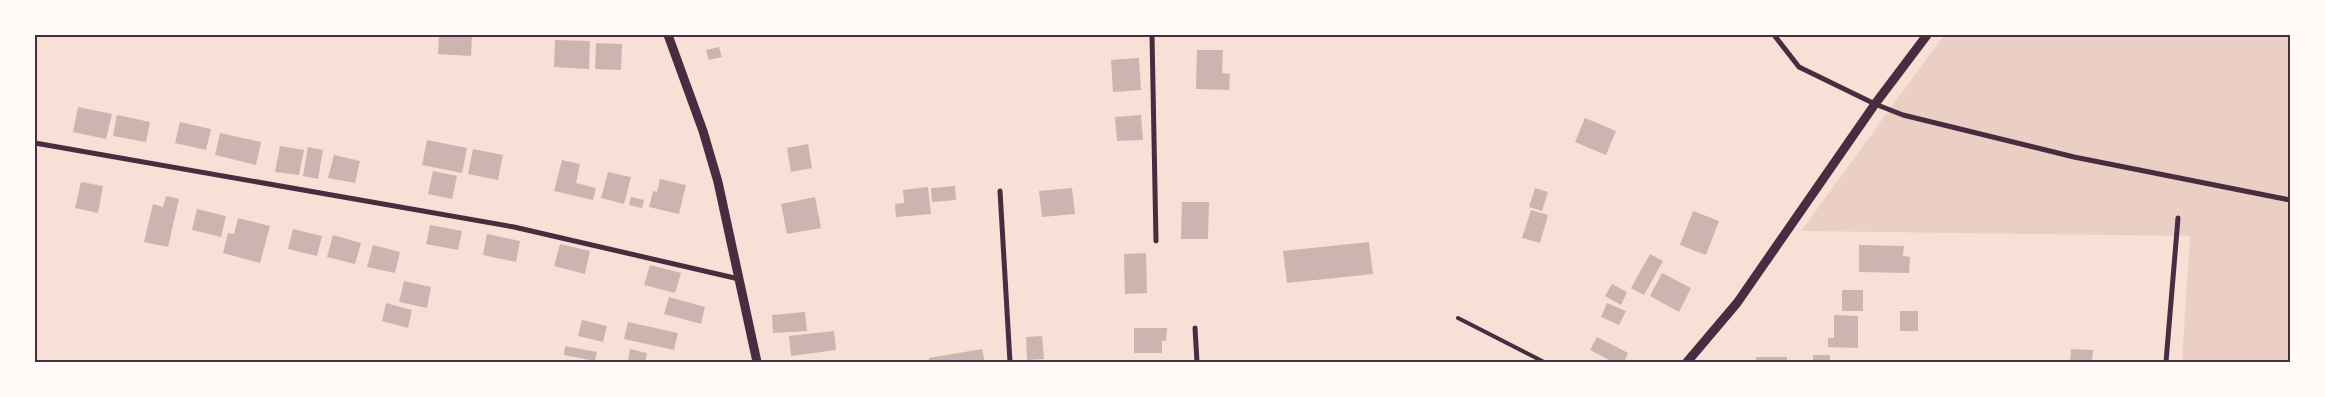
<svg xmlns="http://www.w3.org/2000/svg" width="2325" height="397" viewBox="0 0 2325 397" font-family="'Zilla Slab',serif">
  <style>
    .green { fill: #ebcfc5 }
    .building { fill: #ccb4b1 }
    .lines { fill: none; stroke-linecap: round; stroke-linejoin: round }
    .service { stroke: #4a2c40; stroke-width: 4 }
    .minor { stroke: #4a2c40; stroke-width: 5 }
    .tertiary { stroke: #4a2c40; stroke-width: 9 }
    .neatline { fill: none; stroke: #4a2c40; stroke-width: 2 }
  </style>
  <rect width="100%" height="100%" fill="#f7e1d7"/>
  <path class="green" d="M1944,35h346v327h-108l8,-126 -389,-5z"/>
  <path class="building" d="M439,35l33,1 -1,20 -33,-2z
    M555,40l35,1 -1,28 -35,-2z
    M596,43l26,1 -1,26 -26,-1z
    M719,47l3,10 -13,3 -3,-10z
    M1197,50h26l-1,23 8,1 -1,16 -33,-1z
    M1139,58l2,32 -28,2 -2,-32z
    M78,107l34,7 -6,25 -33,-7z
    M117,115l33,7 -4,20 -33,-6z
    M1141,115l2,25 -26,1 -2,-24z
    M1585,118l31,13 -10,24 -31,-13z
    M180,122l31,7 -5,21 -31,-7z
    M220,133l41,9 -5,23 -41,-10z
    M427,140l40,8 -5,25 -40,-8z
    M808,144l4,24 -21,4 -4,-24z
    M280,146l24,4 -5,25 -24,-3z
    M308,147l15,3 -5,29 -15,-3z
    M473,149l30,6 -5,25 -30,-6z
    M334,155l26,6 -5,22 -27,-5z
    M562,160l18,4 -4,19 20,5 -3,12 -39,-9z
    M433,171l24,5 -5,23 -24,-5z
    M608,172l23,5 -7,27 -23,-6z
    M660,179l26,6 -7,29 -30,-7 4,-16 4,1z
    M81,182l22,4 -5,27 -23,-5z
    M955,186l1,14 -24,2 -1,-14z
    M928,187l3,27 -35,3 -1,-13 9,-1 -1,-13z
    M1072,188l3,26 -33,3 -3,-26z
    M1535,188l13,4 -6,19 -13,-4z
    M166,196l13,3 -11,48 -24,-5 9,-38 10,3z
    M631,197l13,3 -2,8 -13,-3z
    M815,197l6,31 -34,6 -6,-30z
    M1182,202h27l-1,37h-27z
    M197,209l29,7 -5,21 -29,-7z
    M1531,210l17,5 -8,28 -18,-5z
    M1693,211l26,10 -13,34 -26,-10z
    M238,218l32,8 -10,37 -37,-10 5,-20 6,1z
    M430,225l32,6 -4,19 -32,-6z
    M293,229l29,7 -5,20 -29,-7z
    M487,234l33,7 -4,21 -33,-7z
    M333,235l28,8 -6,21 -28,-7z
    M1369,242l4,32 -86,9 -4,-32z
    M560,244l30,7 -5,23 -31,-8z
    M373,245l27,7 -5,21 -28,-6z
    M1859,245l45,1 -1,10 7,1 -1,16 -50,-1z
    M1146,253l1,40 -22,1 -1,-40z
    M1650,254l13,7 -19,34 -13,-7z
    M650,265l31,8 -6,20 -31,-8z
    M1662,273l29,15 -12,24 -29,-16z
    M404,281l27,6 -4,21 -28,-6z
    M1612,284l15,8 -6,13 -16,-9z
    M1842,290h21v21h-21z
    M669,297l36,10 -4,17 -37,-10z
    M386,303l26,7 -4,18 -26,-7z
    M1607,303l19,8 -7,14 -18,-8z
    M1900,311h18v20h-18z
    M805,312l2,19 -34,2 -1,-18z
    M1834,315l24,1v32l-30,-1v-9h6z
    M582,320l25,6 -4,16 -25,-6z
    M628,322l50,11 -4,17 -50,-11z
    M1134,328h33l-1,13h-4v12h-28z
    M834,331l2,19 -45,6 -2,-20z
    M1042,336l2,23 -17,1 -1,-23z
    M1597,337l31,16 -4,9h-11l-23,-12z
    M565,346l32,6 -2,9 -31,-6z
    M630,349l17,4 -2,9 -17,-1z
    M982,349l3,13h-56v-4z
    M2071,349l22,1 -1,12h-22z
    M1813,355h17v7h-17z
    M1756,357h31v5h-31z"/>
  <g class="lines">
    <path class="service" d="M1458,318l86,44"/>
    <path class="minor" d="M1152,35l4,206
      M1774,35l25,32 76,37 28,11 171,42 216,43
      M35,143l479,84 225,52
      M1000,191l10,171
      M1195,328l2,34
      M2166,362l12,-144"/>
    <path class="tertiary" d="M668,35l35,96 15,51 39,180
      M1687,362l50,-59 138,-199 52,-69"/>
  </g>
  <rect width="2325" height="397" fill="none" stroke="#fffaf5" stroke-width="72"/>
  <rect x="36" y="36" width="2253" height="325" class="neatline"/>
</svg>
